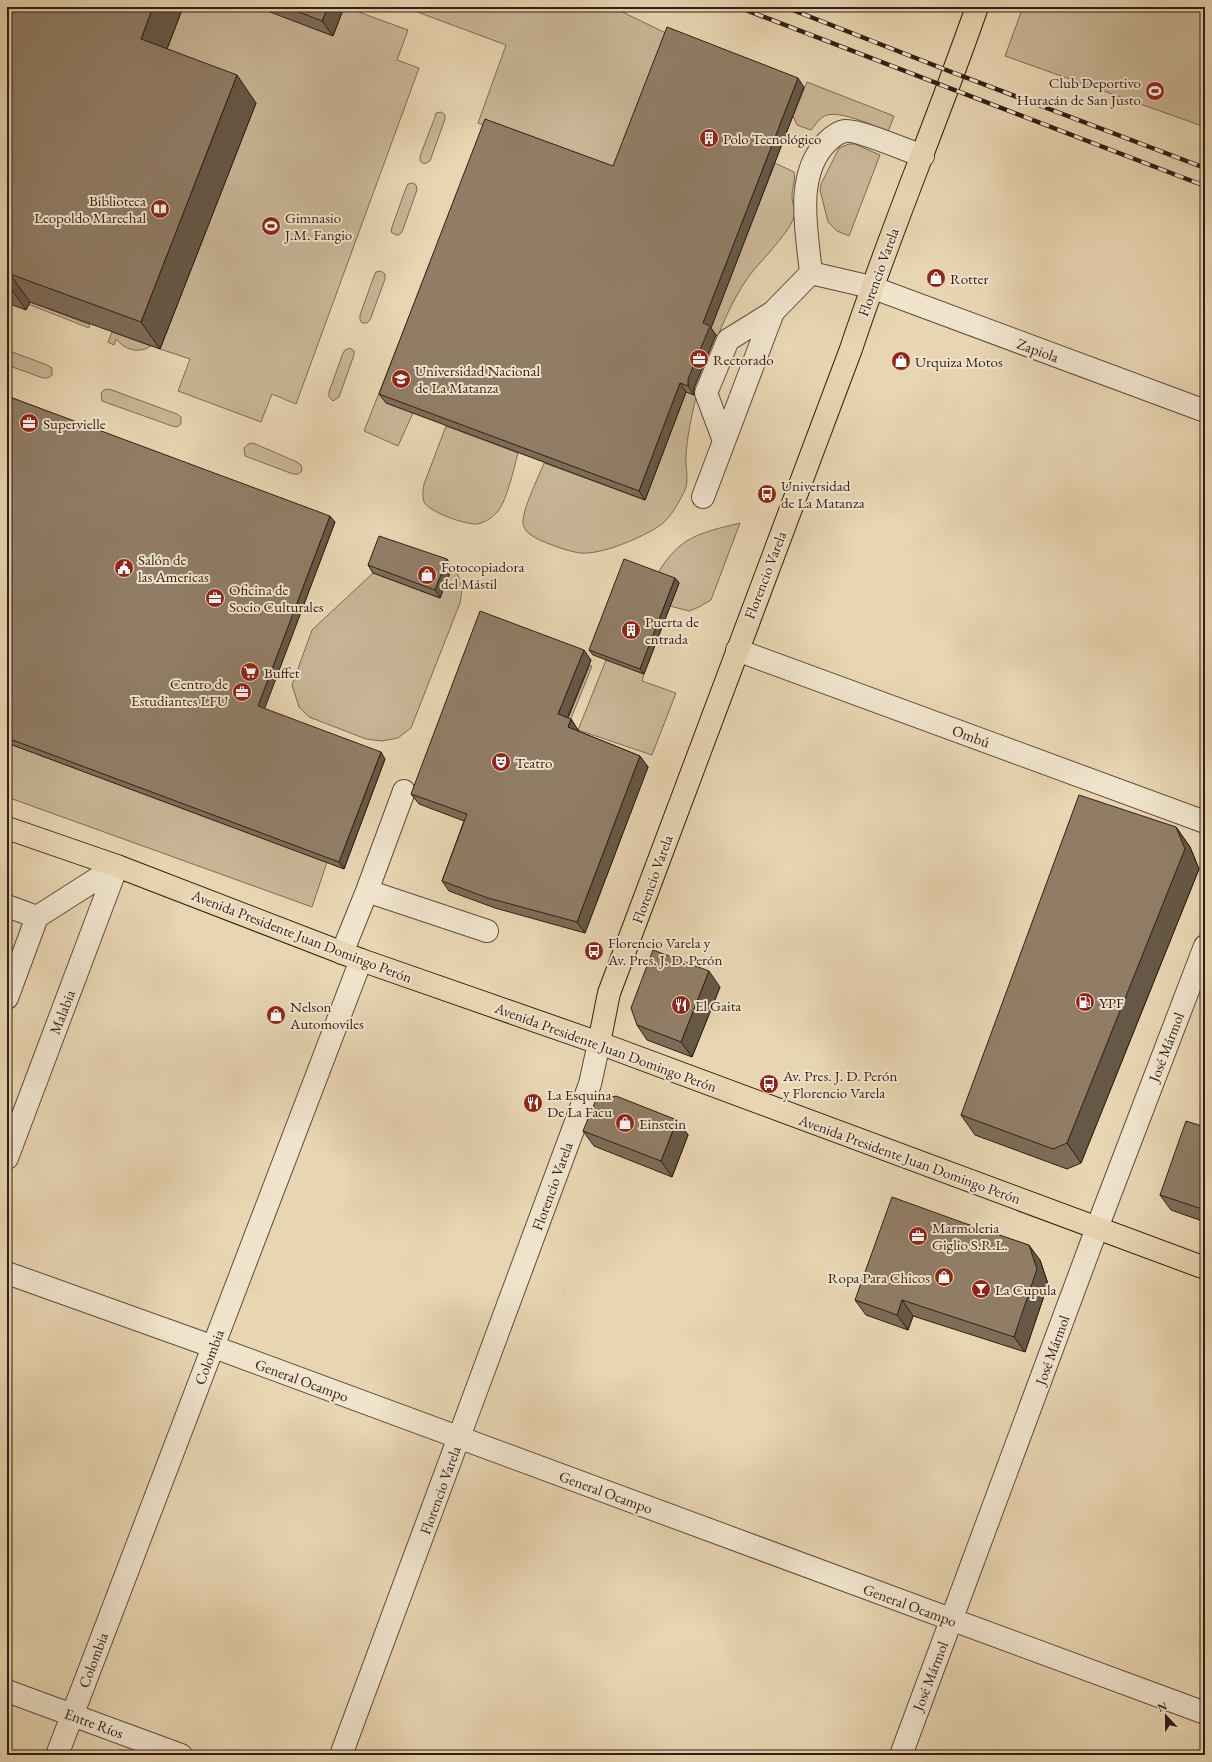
<svg xmlns="http://www.w3.org/2000/svg" width="1212" height="1762" viewBox="0 0 1212 1762" font-family="'EB Garamond',serif">
  <style>
    .green { fill: #c9b697; stroke: #7e6a56 }
    .lines { fill: none; stroke-linecap: round; stroke-linejoin: round }
    .minor-casing { stroke: #604c3c; stroke-width: 24 }
    .major-casing { stroke: #321e14; stroke-width: 24 }
    .minor { stroke: #f0e4cd; stroke-width: 22 }
    .major { stroke: #e8d5b2; stroke-width: 22 }
    .rail-casing { stroke: #321e14; stroke-width: 4.5 }
    .rail { stroke: #f0e4cd; stroke-width: 3; stroke-dasharray: 9; stroke-linecap: butt }
    .wall { fill: #7d6c58; stroke: #321e14 }
    .shaded-wall { fill: #665847; stroke: #321e14 }
    .building { fill: #917d66; stroke: #321e14 }
    .labels { text-anchor: middle; dominant-baseline: central; stroke-width: 4; stroke-linejoin: round; paint-order: stroke }
    .poi-label { font-size: 15px; fill: #321e14; stroke: #f0e4cd; text-anchor: start }
    .street-label { font-size: 15px; fill: #321e14; stroke: #f0e4cd }
  </style>
  <rect width="100%" height="100%" fill="#e8d5b2"/>
  <filter id="stains"><feTurbulence type="fractalNoise" baseFrequency=".005" numOctaves="4"/><feColorMatrix values="0 0 0 0 .2 0 0 0 0 .09 0 0 0 0 .02 0 0 0 .5 -.17"/></filter>
  <radialGradient id="worn" r=".72"><stop offset=".6" stop-color="#630" stop-opacity="0"/><stop offset="1" stop-color="#630" stop-opacity=".3"/></radialGradient>
  <path class="green" d="M183,7h162l63,23 -11,30 22,8 -123,336 -24,-10 -11,28 -83,-31 12,-32 -30,-10v-282z
    M404,7h208l62,30 83,172 18,-46 19,9c2,8 -2,16 -2,24 0,9 5,15 1,24 -6,14 -29,38 -40,51 -15,19 -26,42 -35,65l-9,-3 -90,-158 -141,-52 28,-78z
    M1023,7h182v120l-200,-71z
    M807,82l87,34 -6,16c-13,-6 -46,-21 -61,-17 -7,2 -11,9 -16,15l-14,-5 -4,-9z
    M441,112l4,3v4l-15,42 -6,3 -4,-3v-5l15,-39 1,-4z
    M849,144h6l25,11 -31,81 -12,-5 -9,-9 -8,-32 1,-6 18,-36z
    M413,183l3,2 1,5 -15,42 -3,3h-3l-5,-3 1,-5 14,-39 2,-4z
    M432,259l-46,144 27,10 -15,33 -34,-15z
    M381,271l4,3v5l-15,41 -3,3h-5l-2,-3v-5l14,-39 2,-4z
    M29,301l61,24 -1,3 -61,-24z
    M112,332l39,14c-12,8 -26,4 -35,-7l-2,6 -6,-3z
    M350,348l4,3v4l-15,42 -6,4 -4,-4v-5l14,-39 2,-3z
    M7,350l40,15 5,3v7l-4,3h-5l-36,-13z
    M109,389l68,25 4,3v7l-4,3 -5,-1 -70,-25 -1,-8 3,-3z
    M686,392l10,4c-4,20 -9,39 -10,60 -1,12 4,24 -2,36 -5,10 -13,25 -22,32 -18,13 -60,31 -82,29 -13,-2 -26,-7 -38,-12 -8,-4 -18,-8 -19,-18 -1,-13 16,-47 21,-60l101,37z
    M446,426l72,27c-4,15 -11,47 -20,58 -5,6 -13,12 -21,13 -11,1 -48,-12 -53,-22 -2,-6 -1,-12 0,-18z
    M253,443l44,19 4,3 1,6 -4,3h-5l-48,-18 -1,-8 4,-4z
    M740,523l-29,77 -12,7 -10,4 -19,-5 9,-23 -22,-8c22,-39 43,-42 83,-52z
    M452,567c11,13 11,20 8,36l-49,125 -13,10 -16,3 -16,-2 -57,-22 -10,-10 -7,-22 20,-55 61,-57 67,25z
    M606,660l38,14 -2,7 34,12 -24,62 -74,-25z
    M590,665l2,1 -24,60 -3,-1z
    M7,743l320,119 -15,45 -305,-110z"/>
  <g class="lines">
    <g class="minor-casing">
      <path id="minor" d="M811,273l60,14 334,124
        M724,441l-18,-48 22,-53 45,-28 38,-39c-4,-42 -17,-98 16,-131 5,-5 11,-10 18,-11 12,-2 63,20 78,25
        M703,497l70,-185
        M737,650l468,172
        M367,891l120,40
        M7,906l30,11
        M37,917l80,-51
        M342,953l25,-62 37,-100
        M7,998l30,-81
        M7,1158l110,-292
        M7,1273l207,74 991,366
        M7,1691l174,64
        M57,1755l304,-795
        M341,1755l249,-671 9,-41
        M901,1755l196,-527 108,-282"/>
    </g>
    <g class="major-casing">
      <path id="major" d="M7,828l110,38 244,94 238,83 606,225
        M599,1043l10,-50 242,-644c38,-115 86,-227 126,-342"/>
    </g>
    <use href="#minor" class="minor"/>
    <use href="#major" class="major"/>
    <g class="rail-casing">
      <path id="rail" d="M738,7l467,179
        M785,7l169,66 251,95"/>
    </g>
    <use href="#rail" class="rail"/>
  </g>
  <path class="wall" d="M7,7h176l-16,42 89,54 -96,246 -130,-47 -4,8 -19,-7z
    M257,7h87l-11,29z
    M804,87l-93,241 5,7 -22,53v7l-8,-3 -41,108 -259,-97 -7,-9 234,-228z
    M7,396l328,126 -71,187 121,50 -41,110 -337,-126z
    M368,565l84,2 -12,31 -67,-25z
    M675,578l4,5 -35,91 -51,-19 -4,-5z
    M591,660l-23,58 3,1 7,11v1l62,25 8,11 -63,166 -90,-25 -46,-17 -7,-10 22,-60 -45,-17 -8,-10z
    M1176,827l14,20 9,22 -118,294 -14,6 -92,-34 -14,-20z
    M720,987l-28,70 -45,-17 -10,-15z
    M677,1120l11,15 -16,42 -78,-31 -11,-15z
    M1205,1127v95l-34,-12 -11,-15z
    M1040,1260l8,24 -23,68 -112,-36 -5,14 -42,-15 -11,-15z"/>
  <path class="shaded-wall" d="M153,7h30l-23,60 -19,-28z
    M328,7h16l-11,29 -11,-15z
    M237,75l19,28 -96,246 -19,-27z
    M798,78l6,9 -93,241 5,7 -22,53v7l-6,-9v-7l15,-56z
    M10,274l20,28 -4,8 -19,-27v-2z
    M680,383l6,9 -41,108 -6,-9z
    M330,516l5,6 -72,191 -5,-7z
    M447,559l5,8 -12,31 -5,-8z
    M675,578l4,5 -35,91 -4,-5z
    M584,650l7,10 -26,64 -7,-10z
    M571,719l7,11 -3,8 -7,-11z
    M381,752l4,7 -41,110 -5,-7z
    M640,756l8,11 -63,166 -8,-11z
    M1176,827l14,20 9,22 -118,294 -14,-20z
    M709,971l11,16 -28,70 -11,-15z
    M677,1120l11,15 -16,42 -11,-16z
    M1029,1245l11,15 8,24 -23,68 -11,-15z
    M902,1300l11,16 -5,14 -11,-15z"/>
  <path class="building" d="M7,7h146l-12,32 96,36 -96,247 -131,-48 -3,7z
    M286,7h42l-6,14z
    M667,27l131,51 -95,245 7,3 -22,53v7l-8,-3 -41,108 -260,-97 106,-275 128,47z
    M7,396l323,120 -72,190 123,46 -42,110 -332,-124z
    M379,536l68,23 -12,31 -67,-25z
    M624,559l51,19 -35,91 -51,-19z
    M480,611l104,39 -26,64 13,5 -3,8 72,29 -63,166 -89,-24 -46,-17 25,-67 -56,-20z
    M1079,795l97,32 9,22 -118,294 -14,6 -92,-34z
    M653,950l56,21 -28,71 -44,-17 -6,-17z
    M616,1096l61,24 -16,41 -78,-30 12,-29z
    M1186,1121l19,6v83l-45,-15z
    M892,1197l72,26 65,22 8,24 -23,68 -112,-37 -5,15 -42,-15z"/>
  <defs>
    <g id="stadium-disc" transform="scale(1)"><circle r="9.5" fill="#8f2418" stroke="#f0e4cd"/><path d="M0-5a6.5 5 0 1 0 0 10a6.5 5 0 1 0 0-10ZM-3.5-1.8h7v3.6h-7Z" fill="#fff"/></g>
    <g id="building-disc" transform="scale(1)"><circle r="9.5" fill="#8f2418" stroke="#f0e4cd"/><path d="M-4-6H4V6H1V3H-1V6H-4ZM-2.5-4.3h1.7v1.8h-1.7ZM.8-4.3h1.7v1.8H.8ZM-2.5-1h1.7V.8h-1.7ZM.8-1h1.7V.8H.8Z" fill="#fff"/></g>
    <g id="library-disc" transform="scale(1)"><circle r="9.5" fill="#8f2418" stroke="#f0e4cd"/><path d="M-6-4Q-3-5.5-.7-3.5V5Q-3 3-6 4ZM6-4Q3-5.5 .7-3.5V5Q3 3 6 4Z" fill="#fff"/></g>
    <g id="shop-disc" transform="scale(1)"><circle r="9.5" fill="#8f2418" stroke="#f0e4cd"/><path d="M-5-2.5h2.3a2.7 3.5 0 0 1 5.4 0H5L5.5 6h-11ZM-1.5-2.5h3a1.5 2.3 0 0 0-3 0Z" fill="#fff"/></g>
    <g id="office-disc" transform="scale(1)"><circle r="9.5" fill="#8f2418" stroke="#f0e4cd"/><path d="M-6-3h4V-5.5h4V-3h4V5H-6ZM-1-4.5V-3h2v-1.5ZM-6 0V1H6V0Z" fill="#fff"/></g>
    <g id="university-disc" transform="scale(1)"><circle r="9.5" fill="#8f2418" stroke="#f0e4cd"/><path d="M0-5L7-2L0 1L-7-2ZM-4 1L0 2.5L4 1V4Q0 6-4 4Z" fill="#fff"/></g>
    <g id="bus-disc" transform="scale(1)"><circle r="9.5" fill="#8f2418" stroke="#f0e4cd"/><path d="M-5-6H5V4H4V6H2V4H-2V6H-4V4H-5ZM-3.5-4V0h7V-4ZM-3.5 1.2v1.5H-2V1.2ZM2 1.2v1.5H3.5V1.2Z" fill="#fff"/></g>
    <g id="civic-disc" transform="scale(1)"><circle r="9.5" fill="#8f2418" stroke="#f0e4cd"/><path d="M-.6-6.5H3V-4.5H.6V-3L4-1V1h2V6H-6V1h2V-1L-.6-3ZM-1.2 2.5V6h2.4V2.5Z" fill="#fff"/></g>
    <g id="supermarket-disc" transform="scale(1)"><circle r="9.5" fill="#8f2418" stroke="#f0e4cd"/><path d="M-6-5.5h2.5l.6 2H6L4.5 2H-2.5L-4.4-4H-6ZM-1.5 3.2a1.3 1.3 0 1 0 .1 0ZM3 3.2a1.3 1.3 0 1 0 .1 0Z" fill="#fff"/></g>
    <g id="theatre-disc" transform="scale(1)"><circle r="9.5" fill="#8f2418" stroke="#f0e4cd"/><path d="M-5-5.5Q0-4 5-5.5V0Q5 5 0 6Q-5 5-5 0ZM-3.3-2.5H-1v1.5H-3.3ZM1-2.5H3.3v1.5H1ZM-2.8 1Q0 5.5 2.8 1Z" fill="#fff"/></g>
    <g id="fuel-disc" transform="scale(1)"><circle r="9.5" fill="#8f2418" stroke="#f0e4cd"/><path d="M-5.5-6h7V0h2V4h1.3V-2.5L3-4.5l.8-.8L6-3V5H2.5V1h-1V6h-7ZM-4.2-4.7v3.2H.2V-4.7Z" fill="#fff"/></g>
    <g id="restaurant-disc" transform="scale(1)"><circle r="9.5" fill="#8f2418" stroke="#f0e4cd"/><path d="M-5-6h1v4h1v-4h1v4h1v-4h1v5L-1.5 .5V6h-2V.5L-5-1ZM5-6V6H3V1.5H1.5Q1.5-4 5-6Z" fill="#fff"/></g>
    <g id="bar-disc" transform="scale(1)"><circle r="9.5" fill="#8f2418" stroke="#f0e4cd"/><path d="M-6-5H6L.8 .8V4.5H3.5V6h-7V4.5H-.8V.8Z" fill="#fff"/></g>
  </defs>
  <g fill-rule="evenodd">
    <use href="#stadium-disc" x="1155" y="91"/>
    <use href="#building-disc" x="709" y="138"/>
    <use href="#library-disc" x="160" y="209"/>
    <use href="#stadium-disc" x="271" y="226"/>
    <use href="#shop-disc" x="936" y="278"/>
    <use href="#office-disc" x="699" y="359"/>
    <use href="#shop-disc" x="901" y="361"/>
    <use href="#university-disc" x="401" y="379"/>
    <use href="#office-disc" x="29" y="423"/>
    <use href="#bus-disc" x="767" y="494"/>
    <use href="#civic-disc" x="124" y="568"/>
    <use href="#shop-disc" x="427" y="575"/>
    <use href="#office-disc" x="215" y="598"/>
    <use href="#building-disc" x="631" y="630"/>
    <use href="#supermarket-disc" x="250" y="672"/>
    <use href="#office-disc" x="242" y="692"/>
    <use href="#theatre-disc" x="501" y="762"/>
    <use href="#bus-disc" x="594" y="951"/>
    <use href="#fuel-disc" x="1085" y="1002"/>
    <use href="#restaurant-disc" x="681" y="1005"/>
    <use href="#shop-disc" x="276" y="1015"/>
    <use href="#bus-disc" x="769" y="1084"/>
    <use href="#restaurant-disc" x="533" y="1103"/>
    <use href="#shop-disc" x="625" y="1123"/>
    <use href="#office-disc" x="918" y="1236"/>
    <use href="#shop-disc" x="944" y="1277"/>
    <use href="#bar-disc" x="981" y="1289"/>
  </g>
  <g class="labels">
    <g class="poi-label">
      <text x="1141" y="82" text-anchor="end">Club Deportivo<tspan x="1141" dy="17">Huracán de San Justo</tspan></text>
      <text x="723" y="138">Polo Tecnológico</text>
      <text x="146" y="200" text-anchor="end">Biblioteca<tspan x="146" dy="17">Leopoldo Marechal</tspan></text>
      <text x="285" y="217">Gimnasio<tspan x="285" dy="17">J.M. Fangio</tspan></text>
      <text x="950" y="278">Rotter</text>
      <text x="713" y="359">Rectorado</text>
      <text x="915" y="361">Urquiza Motos</text>
      <text x="415" y="370">Universidad Nacional<tspan x="415" dy="17">de La Matanza</tspan></text>
      <text x="43" y="423">Supervielle</text>
      <text x="781" y="485">Universidad<tspan x="781" dy="17">de La Matanza</tspan></text>
      <text x="138" y="559">Salón de<tspan x="138" dy="17">las Americas</tspan></text>
      <text x="441" y="566">Fotocopiadora<tspan x="441" dy="17">del Mástil</tspan></text>
      <text x="229" y="589">Oficina de<tspan x="229" dy="17">Socio Culturales</tspan></text>
      <text x="645" y="621">Puerta de<tspan x="645" dy="17">entrada</tspan></text>
      <text x="264" y="672">Buffet</text>
      <text x="228" y="683" text-anchor="end">Centro de<tspan x="228" dy="17">Estudiantes LFU</tspan></text>
      <text x="515" y="762">Teatro</text>
      <text x="608" y="942">Florencio Varela y<tspan x="608" dy="17">Av. Pres. J. D. Perón</tspan></text>
      <text x="1099" y="1002">YPF</text>
      <text x="695" y="1005">El Gaita</text>
      <text x="290" y="1006">Nelson<tspan x="290" dy="17">Automoviles</tspan></text>
      <text x="783" y="1075">Av. Pres. J. D. Perón<tspan x="783" dy="17">y Florencio Varela</tspan></text>
      <text x="547" y="1094">La Esquina<tspan x="547" dy="17">De La Facu</tspan></text>
      <text x="639" y="1123">Einstein</text>
      <text x="932" y="1227">Marmoleria<tspan x="932" dy="17">Giglio S.R.L.</tspan></text>
      <text x="930" y="1277" text-anchor="end">Ropa Para Chicos</text>
      <text x="995" y="1289">La Cupula</text>
    </g>
    <g class="street-label">
      <text transform="translate(878 272) rotate(-70)">Florencio Varela</text>
      <text transform="translate(1038 350) rotate(20)">Zapiola</text>
      <text transform="translate(765 575) rotate(-69)">Florencio Varela</text>
      <text transform="translate(971 736) rotate(20)">Ombú</text>
      <text transform="translate(652 879) rotate(-70)">Florencio Varela</text>
      <text transform="translate(302 936) rotate(21)">Avenida Presidente Juan Domingo Perón</text>
      <text transform="translate(62 1012) rotate(-69)">Malabia</text>
      <text transform="translate(606 1047) rotate(20)">Avenida Presidente Juan Domingo Perón</text>
      <text transform="translate(1166 1047) rotate(-69)">José Mármol</text>
      <text transform="translate(910 1159) rotate(20)">Avenida Presidente Juan Domingo Perón</text>
      <text transform="translate(552 1186) rotate(-70)">Florencio Varela</text>
      <text transform="translate(1052 1350) rotate(-70)">José Mármol</text>
      <text transform="translate(209 1357) rotate(-69)">Colombia</text>
      <text transform="translate(302 1380) rotate(20)">General Ocampo</text>
      <text transform="translate(440 1490) rotate(-70)">Florencio Varela</text>
      <text transform="translate(606 1492) rotate(20)">General Ocampo</text>
      <text transform="translate(910 1605) rotate(20)">General Ocampo</text>
      <text transform="translate(93 1660) rotate(-69)">Colombia</text>
      <text transform="translate(930 1676) rotate(-69)">José Mármol</text>
      <text transform="translate(94 1723) rotate(20)">Entre Ríos</text>
    </g>
  </g>
  <rect width="1212" height="1762" fill="none" stroke="#e8d5b2" stroke-width="24"/>
  <rect x="8" y="8" width="1196" height="1746" fill="none" stroke="#321e14" stroke-width="2"/>
  <rect x="12" y="12" width="1188" height="1738" fill="none" stroke="#321e14"/>
  <g transform="translate(1166 1716) rotate(338)" stroke="#f0e4cd" stroke-width="3" paint-order="stroke">
  <path d="M0-3L7 15L0 10L-7 15Z" fill="#321e14"/>
  <text y="-6" font-size="11" font-weight="bold" text-anchor="middle" fill="#321e14">N</text>
  </g>
  <rect width="100%" height="100%" filter="url(#stains)"/>
  <rect width="100%" height="100%" fill="url(#worn)"/>
</svg>
